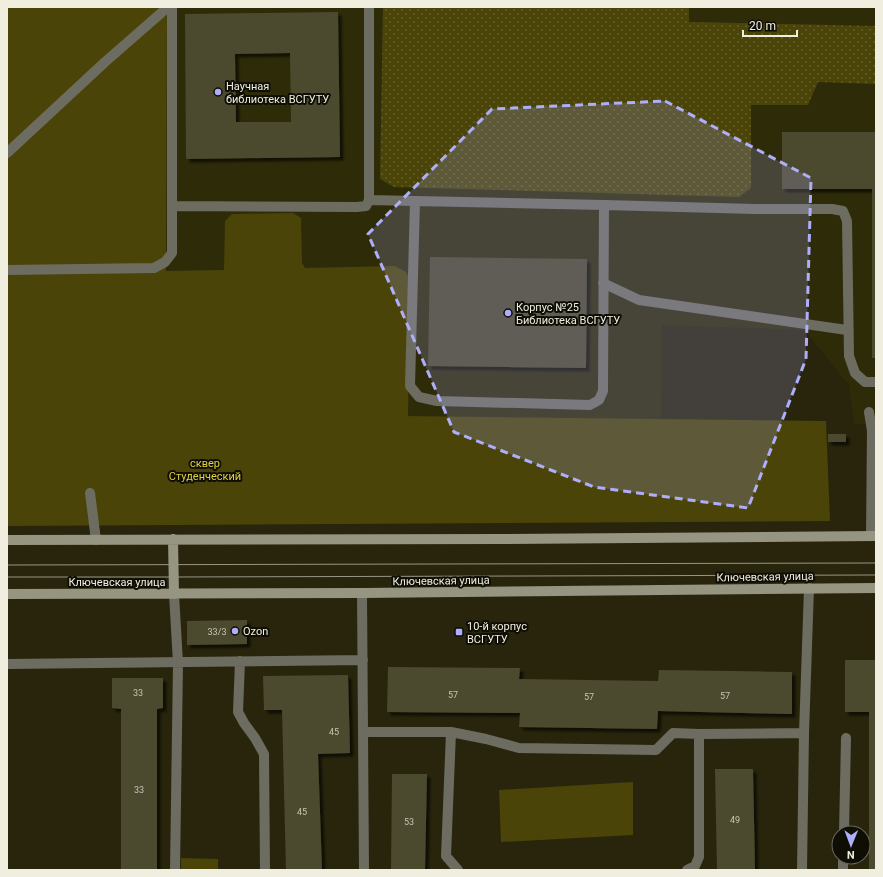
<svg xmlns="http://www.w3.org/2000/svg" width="883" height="877" viewBox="0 0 883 877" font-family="Roboto,sans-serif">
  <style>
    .built { fill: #2e2b08 }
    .grass { fill: url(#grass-dots) }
    .green { fill: #4a4409 }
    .building { fill: #4c492f; fill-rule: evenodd; filter: url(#shadow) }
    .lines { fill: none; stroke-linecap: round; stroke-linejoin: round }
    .service { stroke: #6d6c60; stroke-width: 10 }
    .secondary { stroke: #969581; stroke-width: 10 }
    .tram { stroke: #989683; stroke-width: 1 }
    .marked { fill: #aeaefa; fill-opacity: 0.2; stroke: #aeaefa; stroke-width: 3; stroke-dasharray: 8 5; stroke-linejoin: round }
    .poi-dot { fill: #aeaefa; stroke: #0f0e05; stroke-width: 1.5 }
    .labels { text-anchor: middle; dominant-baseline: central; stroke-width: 4; stroke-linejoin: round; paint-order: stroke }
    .number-label { font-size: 9px; fill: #c6c5b3 }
    .poi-label { font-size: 11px; fill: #efeedf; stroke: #0f0e05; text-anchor: start }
    .park-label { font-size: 11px; fill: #dfd13e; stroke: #0f0e05 }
    .street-label { font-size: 11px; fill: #efeedf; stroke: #0f0e05 }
  </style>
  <defs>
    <pattern id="grass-dots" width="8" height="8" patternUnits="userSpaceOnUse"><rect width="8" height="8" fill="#4a4409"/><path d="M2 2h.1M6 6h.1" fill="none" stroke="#645f2c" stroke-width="1.8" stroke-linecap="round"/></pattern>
    <filter id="shadow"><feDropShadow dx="3.5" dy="3.5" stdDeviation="1" flood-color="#0009"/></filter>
  </defs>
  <rect width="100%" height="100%" fill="#28250c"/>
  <path class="built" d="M7,7h869v417h-22l-5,-39 -45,-55 -142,-5 -1,95 -400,-6h-254z"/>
  <path class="grass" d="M383,7h306v15l187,4v58l-58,-2 -10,23h-57v83l-12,9 -345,-10 -14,-8z"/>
  <path class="green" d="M7,7h160l-1,264 58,-1 1,-49 7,-7 61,-1 8,5 1,45 3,5 90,-2 11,6 4,8 -2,136 418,5 4,100 -823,5z
    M633,782v53l-132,7 -2,-52z
    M181,858l37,1v11h-37z"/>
  <path class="building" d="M338,12l2,145 -154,2 -1,-145zM290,53l1,69h-55l-1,-68z
    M782,132h94v226h-4v-169h-90z
    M430,257l157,2 -1,109 -158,-2z
    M828,434h18v8h-18z
    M247,620v24l-60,1v-24z
    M845,660h31v210h-7v-158h-24z
    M388,667l132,1 -1,11 139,2 1,-11 133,2v42l-134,-3 -1,18 -138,-2 1,-14 -133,-1z
    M348,675l2,78 -32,1 4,116h-36l-4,-160h-18l-1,-34z
    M112,678h51v30l-6,1v161h-36v-161l-9,-1z
    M715,769h38l2,101h-38z
    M392,774h35l-2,96h-34z"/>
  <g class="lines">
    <path class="service" d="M172,7v199l185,1 9,-1 3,-6v-193
      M7,153l98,-91 63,-55
      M369,200l46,1 -5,185 9,11 18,4 153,4 9,-5 4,-9 1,-186 151,4h77l11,2 4,10 2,135 6,17 10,9h11
      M415,201l189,4
      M7,270l147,-2 11,-6 7,-9v-47
      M603,283l36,17 208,30
      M869,412l3,19 -1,105
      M90,493l6,47
      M362,593l2,277
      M174,594l4,69 -3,207
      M240,661l-2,51 6,11 11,15 9,16 1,116
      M7,664l356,-4
      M364,732h87l35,7 33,9 137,2 17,-17 26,1 105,-1
      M451,732l-5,124 12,14
      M844,833l2,-95
      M687,870l8,-4 4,-9v-123
      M802,870l2,-137 5,-145
      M843,870v-13"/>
    <path class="secondary" d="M173,539l1,55
      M7,540l494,-1 375,-3
      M7,594l355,-1 514,-5"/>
    <path class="tram" d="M7,565l869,-2
      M7,577h167l702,-2"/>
  </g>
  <path class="marked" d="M665,101l146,77 -5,181 -58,149 -154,-21 -140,-55 -86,-198 124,-125z"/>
  <g class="poi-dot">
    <circle cx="218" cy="92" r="4"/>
    <circle cx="508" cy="313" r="4"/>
    <circle cx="235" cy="631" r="4"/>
    <rect x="455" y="628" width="8" height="8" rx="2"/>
  </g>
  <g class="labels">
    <g class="number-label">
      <text x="217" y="632">33/3</text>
      <text x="138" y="693">33</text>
      <text x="453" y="695">57</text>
      <text x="725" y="696">57</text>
      <text x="589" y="697">57</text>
      <text x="334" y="732">45</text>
      <text x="139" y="790">33</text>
      <text x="302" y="812">45</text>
      <text x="735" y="820">49</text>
      <text x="409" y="822">53</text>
    </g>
    <g class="poi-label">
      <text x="226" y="86">Научная<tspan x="226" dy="13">библиотека ВСГУТУ</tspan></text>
      <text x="516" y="307">Корпус №25<tspan x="516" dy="13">Библиотека ВСГУТУ</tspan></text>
      <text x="467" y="626">10-й корпус<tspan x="467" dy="13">ВСГУТУ</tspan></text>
      <text x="243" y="631">Ozon</text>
    </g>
    <g class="park-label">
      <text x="205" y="463">сквер<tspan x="205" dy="13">Студенческий</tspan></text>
    </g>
    <g class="street-label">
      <text transform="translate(765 577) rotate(-1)">Ключевская улица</text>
      <text transform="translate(441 581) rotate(-1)">Ключевская улица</text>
      <text x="117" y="582">Ключевская улица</text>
    </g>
  </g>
  <rect width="883" height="877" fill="none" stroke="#efeedf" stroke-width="16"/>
  <g transform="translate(851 845) rotate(181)"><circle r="19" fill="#0f0e05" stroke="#69685c"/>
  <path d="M0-3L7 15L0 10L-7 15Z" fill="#aeaefa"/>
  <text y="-6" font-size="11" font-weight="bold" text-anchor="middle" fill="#efeedf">N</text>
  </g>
  <path d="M743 30v6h54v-6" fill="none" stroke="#efeedf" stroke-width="2"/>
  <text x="749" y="30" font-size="12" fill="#efeedf" stroke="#0f0e05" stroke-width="3" paint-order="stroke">20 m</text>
</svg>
